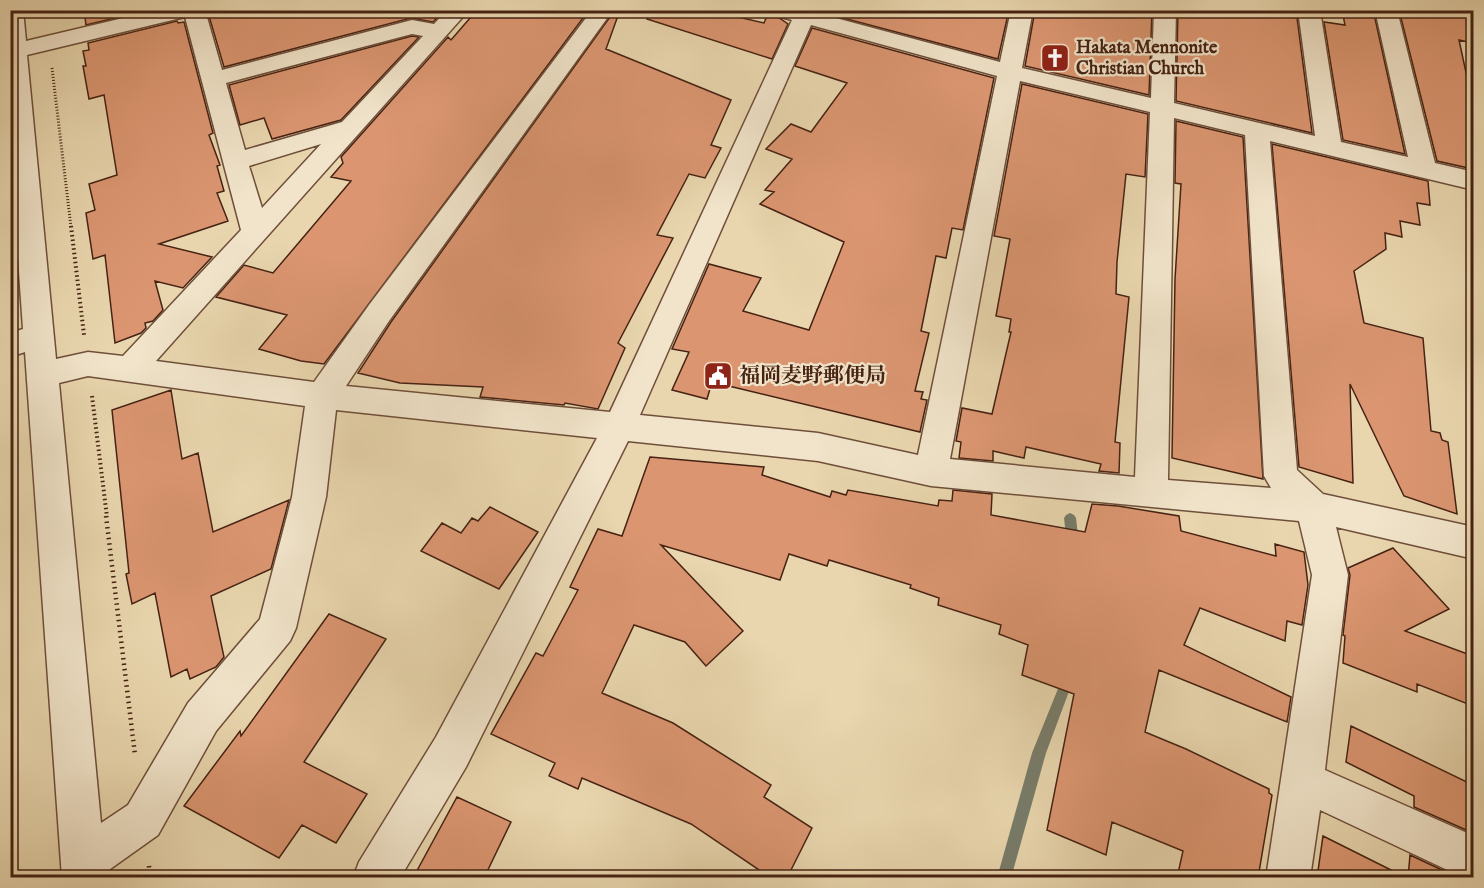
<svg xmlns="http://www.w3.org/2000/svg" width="1484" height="888" viewBox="0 0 1484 888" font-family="'IM FELL English','Noto Serif JP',serif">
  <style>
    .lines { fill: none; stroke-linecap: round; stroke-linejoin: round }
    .stream { fill: #787d6b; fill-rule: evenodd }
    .building { fill: #db9671; stroke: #462213; stroke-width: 1.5 }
    .minor-casing { stroke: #6f4f3a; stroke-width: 3 }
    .path-far2 { stroke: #462213; stroke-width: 3; stroke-dasharray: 1 2; stroke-linecap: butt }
    .path-far1 { stroke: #462213; stroke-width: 4; stroke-dasharray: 1.5 3; stroke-linecap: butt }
    .path { stroke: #462213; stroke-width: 4.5; stroke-dasharray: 1.5 4; stroke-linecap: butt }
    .minor { fill: #f1e4ca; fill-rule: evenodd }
    .labels { text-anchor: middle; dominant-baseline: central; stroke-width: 4.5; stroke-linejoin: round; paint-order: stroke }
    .far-poi-label { font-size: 18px; font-weight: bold; fill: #462213; stroke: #f1e4ca; text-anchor: start }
    .poi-label { font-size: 21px; font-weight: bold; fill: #462213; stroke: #f1e4ca; text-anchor: start }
  </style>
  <rect width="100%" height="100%" fill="#e9d6ae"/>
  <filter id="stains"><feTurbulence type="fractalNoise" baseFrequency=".00333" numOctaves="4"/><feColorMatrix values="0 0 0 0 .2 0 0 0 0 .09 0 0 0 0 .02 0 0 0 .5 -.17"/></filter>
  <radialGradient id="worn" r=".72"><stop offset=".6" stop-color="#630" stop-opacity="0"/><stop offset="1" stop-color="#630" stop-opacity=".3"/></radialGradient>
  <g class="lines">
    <path class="stream" d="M1070,513l4,2 2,3 3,26 -2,4 -4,1 -4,-1 -2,-4 -3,-26 2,-3z
      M1068,672l4,2 2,4 -28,75 -35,125h-14l35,-125 32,-79z"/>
  </g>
  <path class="building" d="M84,10h30l1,8 -29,7z
    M221,10h209l6,9 -3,3 -22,-4 -187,49 -15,-51z
    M477,10h112l-265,354 -23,-3 -42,-12 28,-34 -71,-18 28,-32 29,8 78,-92 -20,-4 12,-14 -2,-6 107,-120 3,3z
    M615,10h5l-14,39 125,51 -20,45 10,3 -16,30 -16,-4 -32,61 16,3 -55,105 7,5 -27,61 -33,-6 -1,2 -84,-8 3,-10 -83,-4 -42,-10 33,-51z
    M650,10h58l56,13 5,-12 19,13 -16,35 -125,-40z
    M832,10h177l-11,49 -170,-45z
    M1035,10h117l-3,85 -124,-29z
    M1178,10h106v6l13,2 15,115 -136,-32z
    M1342,10l32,4 31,140 -62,-14 -19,-118 21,3z
    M1399,10h74v33l-14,-3 14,65v64l-36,-8z
    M177,21l1,2 6,-1 29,111 -4,2 11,30 -3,1 7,25 -7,2 11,28 -69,23 53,13 -29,31 -28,-7 8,29 -10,11 -8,2 1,5 -5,5 -26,10 -10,-88 -12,4 -7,-46 9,-3 -6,-26 28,-9 -13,-80 -15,4 -6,-33h3l-3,-15 6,-1 -1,-7z
    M812,28l182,50 -31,152 -11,-2 -6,30 -10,-2 -15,75 8,2 -14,58 8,1 -2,7 6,1 -7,32 -208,-50 -5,17 -35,-9 17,-38 -17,-3 37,-85 52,14 -18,33 66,19 35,-88 -84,-38 14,-12 -9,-2 27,-31 -26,-10 25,-25 20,8 36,-49 -52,-17z
    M412,36l7,1 -78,83 -69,19 -8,-21 -24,7 -11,-40z
    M1022,84l126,30 -3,63 -19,-3 -9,88 -1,32 13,3 -14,145 5,1 -1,30 -20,-2 2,-7 -75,-17 -2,11 -31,-7v10l-34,-3 2,-16 -5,-1 6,-33 30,6 19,-82h-2l2,-13 -15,-3 14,-77 -16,-3z
    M1176,121l67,16 20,342 -91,-21 3,-179 6,-95 -6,-1z
    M1272,144l156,37 2,24 -13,-2 3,22 -20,-4 2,16 -17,-4 1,16 -32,22 10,52 59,15 8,93 9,2 2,7 6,2 9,72 -53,-18 -54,-112 3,99 -54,-16z
    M171,390l11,69 16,-6 15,79 76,-32 -18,69 -60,27 13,61 -8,10 -26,12 -3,-10 -16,8 -16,-84 -23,11 -6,-30 3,-1 -17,-163z
    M650,457l114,10 -2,8 68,22 2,-6 14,4 2,-5 90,16 1,-6 13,1 1,-11 39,4 -1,21 94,17 7,-28 26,2 61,10 2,15 95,25 -1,-12 29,8 4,33 -6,40 -15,-4 -2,20 -85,-33 -16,37 107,52 -4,25 -128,-52 -14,62 41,17 83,40v4l3,2 -14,83h-81l6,-27 -71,-29 -6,33 -59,-25 27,-136 -52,-19 6,-30 -29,-11 2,-9 -63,-20 1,-7 -29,-10 1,-3 -82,-25 -2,6 -38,-12 -9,26 -119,-35 82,86 -37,35 -21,-24 -51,-17 -32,68 71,30 98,62 -7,12 48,31 -25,50h-16l-80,-54 -109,-46 -4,11 -29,-13 6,-13 -64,-29 45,-81 7,3 35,-66 -8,-3 28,-58 24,7z
    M490,507l48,25 -39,57 -78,-38 21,-28 19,10 11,-15 6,3z
    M1393,548l56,61 -44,22 68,25v50l-56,-22v8l-74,-29 2,-27 -2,-1 7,-60 -2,-7z
    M329,614l57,25 -82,123 63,32 -31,49 -34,-18 -23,33 -95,-52 56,-75 1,5z
    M1351,726l122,59v48l-59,-26v-11l-68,-34z
    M457,797l54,25 -27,56h-71z
    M1323,836l84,42h-90z
    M1410,855l47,22 2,1h-51z"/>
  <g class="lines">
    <g class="minor-casing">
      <path id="minor" d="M10,10h13l3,31 131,-31h48l17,60 190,-50 22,4 13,-14h22l-313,351 158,21 55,-77 223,-295h21l-224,311 -43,65 264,26 182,-392 -15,-4 -2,-6h43l-1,3 183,49 11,-52h22l-11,58 129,30 3,-88h22l-2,93 141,33 -17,-126h22l21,132 67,15 -33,-147h22l38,153 39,9v18l-204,-49 27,329 26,24 151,33v32l-138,-32 12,48 -23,195 149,66v42l-16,-3 -138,-65 -10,68h-44l46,-303 -13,-54 -368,-35 -113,-25 -190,-20 -162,326 -66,111h-47l6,-16 77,-125 161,-299 -261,-28 -10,87 -30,131 -6,13 -74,90 -58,104 -52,37v6h-44l-37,-526 -15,5v-24l13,-4 -13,-186zM185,17l56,213 -118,126 -35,-4 -32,7 -29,-304zM811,25l186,51 -79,379 -100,-22 -178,-18zM412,34l11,2 -81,86 -97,28 -19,-67zM1020,81l130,31 -15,365 -185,-18zM1174,118l71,17 19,341 7,12 -103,-8zM321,144l-59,64 -13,-42zM88,376l217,30 -13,91 -32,122 -72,84 -60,102 -27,18 -42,-440z"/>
    </g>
    <path class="path-far2" d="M52,68l19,159"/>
    <path class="path-far1" d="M71,226l13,109
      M92,396l15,121"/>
    <path class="path" d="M106,516l29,239
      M149,866l1,12"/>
    <use href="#minor" class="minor"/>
  </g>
  <defs>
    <g id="church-square" transform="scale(1.5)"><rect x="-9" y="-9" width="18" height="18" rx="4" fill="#8f2418" stroke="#f1e4ca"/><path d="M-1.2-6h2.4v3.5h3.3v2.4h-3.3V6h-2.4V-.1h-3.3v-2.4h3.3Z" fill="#fff"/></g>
    <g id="civic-square" transform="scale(1.5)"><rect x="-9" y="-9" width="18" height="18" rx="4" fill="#8f2418" stroke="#f1e4ca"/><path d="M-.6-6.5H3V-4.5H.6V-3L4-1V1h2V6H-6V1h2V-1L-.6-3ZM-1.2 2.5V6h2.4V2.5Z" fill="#fff"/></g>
  </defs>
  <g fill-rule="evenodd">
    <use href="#church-square" x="1055" y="58"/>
    <use href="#civic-square" x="718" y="376"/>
  </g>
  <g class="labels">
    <g class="far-poi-label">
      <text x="1076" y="48">Hakata Mennonite<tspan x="1076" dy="21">Christian Church</tspan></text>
    </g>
    <g class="poi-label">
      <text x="739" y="376">福岡麦野郵便局</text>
    </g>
  </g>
  <rect width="1484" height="888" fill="none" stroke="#e9d6ae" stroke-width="36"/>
  <rect x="12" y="12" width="1460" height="864" fill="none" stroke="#462213" stroke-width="3"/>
  <rect x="18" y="18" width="1448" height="852" fill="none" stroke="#462213" stroke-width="1.5"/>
  <rect width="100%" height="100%" filter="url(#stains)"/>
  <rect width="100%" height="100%" fill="url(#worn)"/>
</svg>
